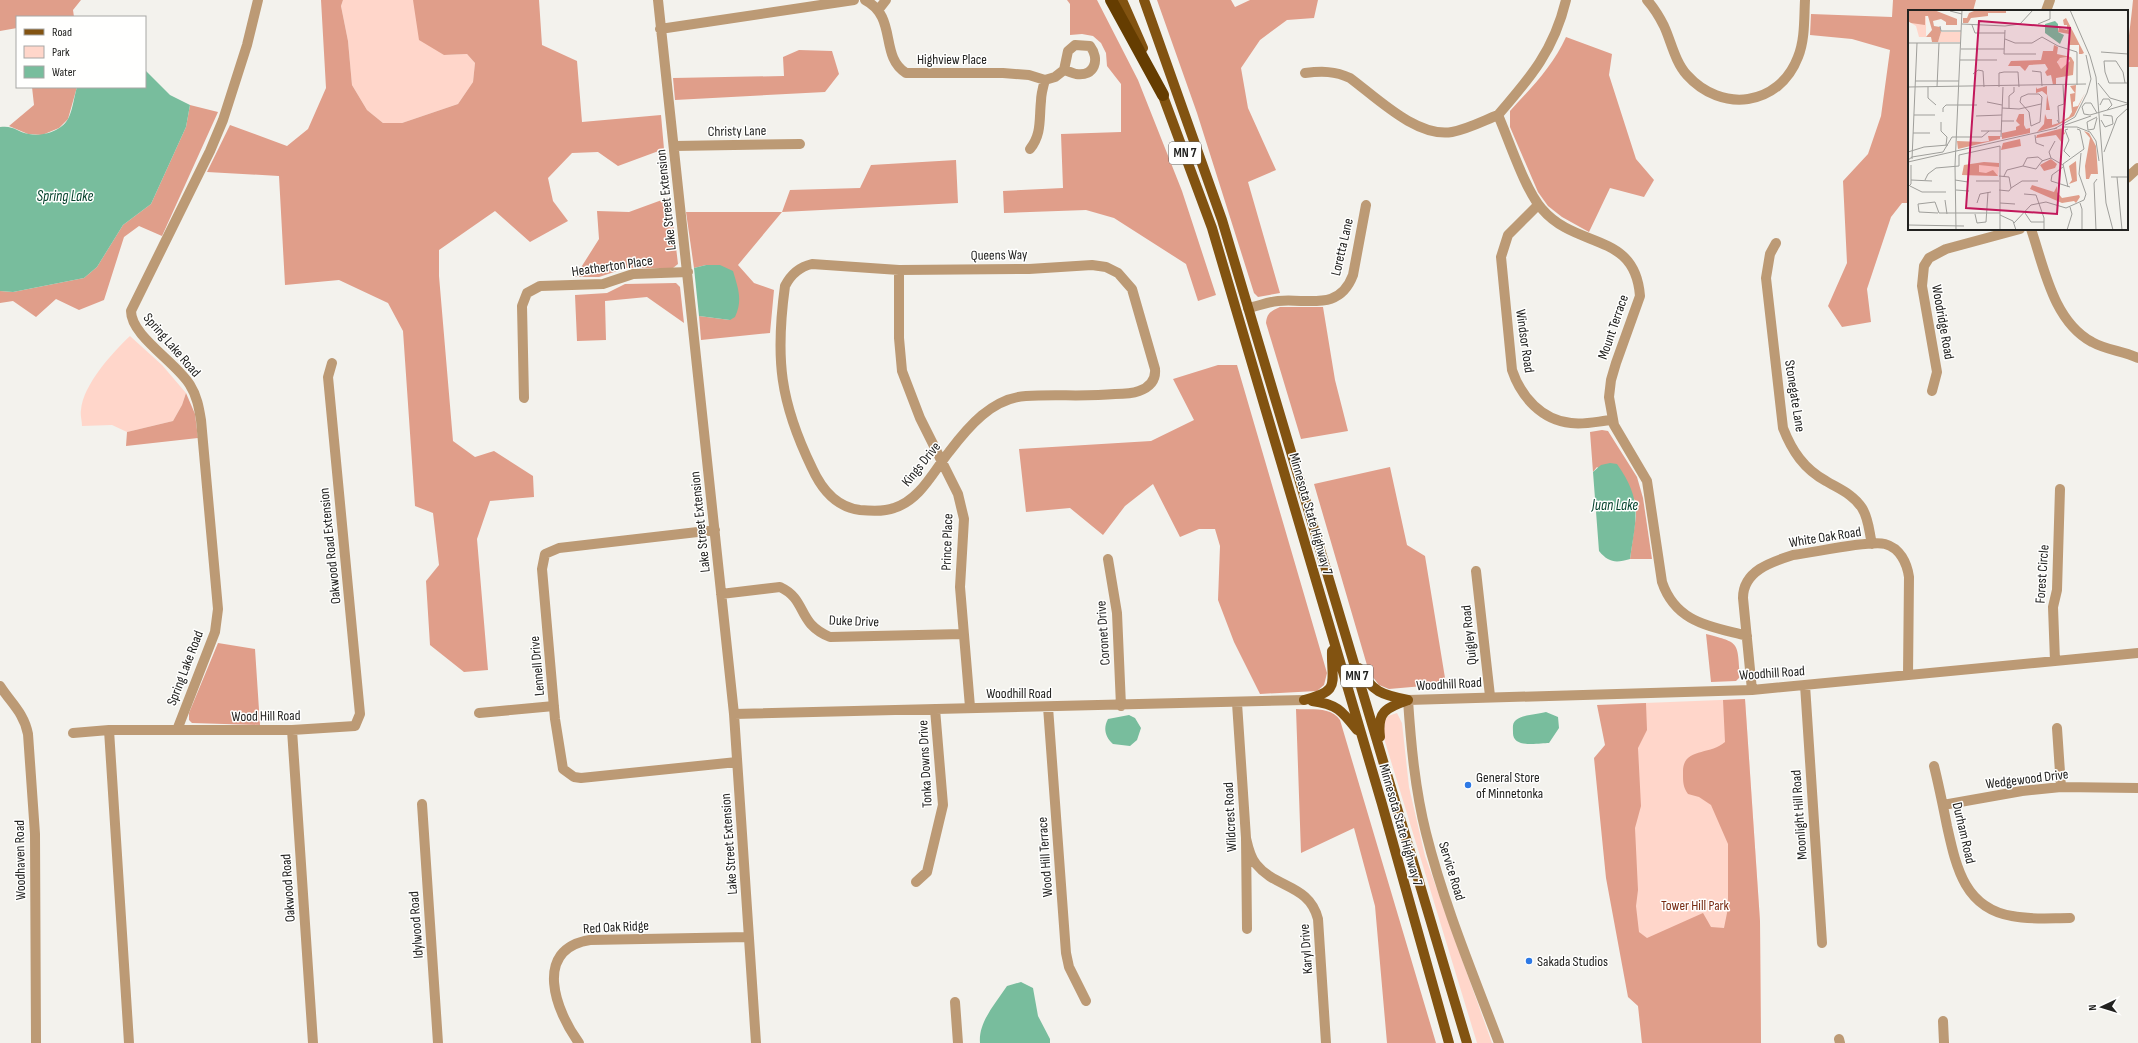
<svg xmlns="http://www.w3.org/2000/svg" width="2138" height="1043" viewBox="0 0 2138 1043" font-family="'Sofia Sans Condensed',sans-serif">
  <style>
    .green { fill: #ffd6ca }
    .forest { fill: #e09e8a }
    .water { fill: #78bd9d }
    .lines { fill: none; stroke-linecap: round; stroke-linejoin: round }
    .minor { stroke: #bc9a75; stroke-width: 10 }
    .major { stroke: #825311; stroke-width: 10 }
    .highway { stroke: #653d01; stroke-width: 12 }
    .poi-dot { fill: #2d79e5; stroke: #fffffe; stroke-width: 1.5 }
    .labels { text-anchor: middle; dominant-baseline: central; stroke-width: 3; stroke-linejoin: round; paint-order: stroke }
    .shield { fill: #fffffe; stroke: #646463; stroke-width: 1 }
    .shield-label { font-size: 13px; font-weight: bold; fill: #222220 }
    .street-label { font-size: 14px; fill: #222220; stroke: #fffffe }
    .poi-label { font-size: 14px; fill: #222220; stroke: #fffffe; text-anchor: start }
    .park-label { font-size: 14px; fill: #772a11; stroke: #fffffe }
    .water-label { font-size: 15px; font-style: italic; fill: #07432e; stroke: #fffffe }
    .inset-road { fill: none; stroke: #9f9f9b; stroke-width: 1 }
    .view { fill: #c2185b; fill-opacity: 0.15; stroke: #c2185b; stroke-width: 2 }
    .inset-edge { fill: none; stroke: #222220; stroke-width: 2 }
  </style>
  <rect width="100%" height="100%" fill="#f3f2ed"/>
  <path class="green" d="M343,0h70l31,55 23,-1 8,9 -2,19 -15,22 -56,19h-19l-16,-13 -15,-25 -4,-44 -7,-35z
    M130,336l32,29 24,28 -4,12 -9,16 -46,11 -15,-7 -30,1c0,-5 -2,-11 -1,-16 2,-25 31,-57 49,-74z
    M1745,699l15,222 1,122h-119l-22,-339z
    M1397,713l5,10 7,64 16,69 67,187h-15l-94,-308 2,-14 3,-5z"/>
  <path class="forest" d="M0,0h81l-8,10 1,7h-57v11l-17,3z
    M321,0h22l-2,6 7,35 4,44 15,25 16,13h19l56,-19 15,-22 2,-19 -8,-9 -23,1 -25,-15 -6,-40h126l3,45 35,16 5,61 79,-7 3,34 -46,17 -20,-14 -26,1 -24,25 5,23 15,20 -38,21 -35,-31 -56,39v26l14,165 22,16 19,-6 39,25 1,21 -44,4 -13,38 11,131 -24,2 -34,-27 -4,-64 13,-16 -6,-52 -18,-7 -12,-175 -15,-28 -49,-23 -54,5 -6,-109 -72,-4 23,-47 57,21 21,-17 18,-41z
    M1067,0h30l41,80 44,111 34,104 -18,6 -12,-37 -72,-46 -28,-8 -82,3 -1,-22 60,-3 -2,-54 60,-2v-48l-14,-18 -1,-13 -5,-10 -8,-7 -11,-2 -12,1v-31z
    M1157,0h74l4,7 15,-7h68l-4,18 -27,2 -27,20 -19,28 7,40 28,62 -28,12 32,111 -22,4 -4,-4 -57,-180z
    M1893,0h83l-3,11h-64v192h-7l-11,14 -24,72 4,33 -29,5 -14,-21 19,-43 -4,-82 25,-27 13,-38 9,-66 -38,-11 -42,-4 1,-21 81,3z
    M2133,0h5v67h-11c0,-23 4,-44 6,-67z
    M1566,37l46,17 -3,21 27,84 18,21 -10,17 -34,-9 -21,44 -27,-15 -14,-11 -10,-14 -28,-65v-16c22,-24 43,-45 56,-74z
    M799,50l33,1 7,23 -14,18 -150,8 -2,-22 111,-2 -1,-19z
    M32,87h45l-9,32 -9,9 -17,7 -14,-1 -19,-8 25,-21z
    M190,105l28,7 -56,124 -23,-10 -15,11 -20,63 -25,10 -23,-11 -20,18 -23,-16 -13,2v-12l13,1 71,-14 13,-11 26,-42 28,-21 35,-77z
    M956,160l2,43 -176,9 -44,53 16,18 20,7 -4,43 -69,7 -2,-24 31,4 -24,-55 -12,3 -8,-56h96l8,-22 70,-2 11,-23z
    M670,197l8,67 -5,4h-47l-27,9h-24l24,-38 -2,-28 32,1z
    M676,283l4,4 4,36 -37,-26 -42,4 1,39 -29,1 -2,-46 32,-2 18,-9z
    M1280,307h43l12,73 13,51 -47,8 -35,-116c1,-10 5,-12 14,-16z
    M1218,365h19l90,308 -3,12 -7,6 -57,3 -26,-52 -16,-42 2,-54 -5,-17h-16l-19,8 -27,-53 -28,22 -22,29 -33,-27 -44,4 -7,-63 132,-8 43,-21 -21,-41z
    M186,393l9,21 3,24 -72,8 1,-14 46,-11 9,-16z
    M1602,430l6,1 29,46 6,21 9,61h-22l6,-43v-15l-39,-34 -4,5 -3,-40z
    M1390,467l17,78 18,11 21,128 -57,5 -10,-4 -10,-13 -55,-188z
    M1706,634c35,9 31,8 34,43l-4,4 -25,1z
    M218,643l37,6 5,76 -68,-2 -3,-3v-7z
    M1745,699l15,222 1,122h-119l-4,-37 -10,-9 -22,-119 -12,-120 11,-13 -8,-40 49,-2 1,27 -9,18 3,58 -6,22 3,62 -2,16 3,26 8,6 56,-25 8,14 13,1 4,-20v-64l-17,-39 -12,-8 -11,-3c-5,-7 -5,-12 -5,-21 -1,-26 26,-17 42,-31l-2,-42z
    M1296,709c15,1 35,-3 44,11l96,323h-49l-12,-137 -21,-78 -53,25z"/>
  <path class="water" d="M145,70l25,25 20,10 -4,22 -35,77 -28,21 -26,42 -13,11 -71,14 -13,-1v-164c14,-2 17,5 29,7 13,3 34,-3 40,-17 4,-9 5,-20 8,-30h68z
    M706,265h14l13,6c5,17 10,29 2,46l-5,3 -31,-4 -5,-48z
    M1610,463l7,1c26,37 19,53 13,95 -14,4 -21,4 -31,-8l-6,-79 8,-7z
    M1546,712l12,5 1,11 -10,15c-10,0 -37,6 -36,-11 0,-4 -1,-9 3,-12 6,-5 22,-6 30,-8z
    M1129,715l6,3 6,10 -4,12 -7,6 -17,-2c-8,-7 -10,-16 -5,-25z
    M1021,982l12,6 5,28 12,23v4h-70c-2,-21 16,-40 27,-57z"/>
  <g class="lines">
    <path class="minor" d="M658,0l76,714 22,329
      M865,0c33,17 14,56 41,73h97l26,2 16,5 10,-3 9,-7 4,-19 7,-6 15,1c10,13 5,31 -14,28 -4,-1 -8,-3 -12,-4
      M1566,0c-12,50 -35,77 -68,115 11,25 27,75 44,94 35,41 93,22 98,87l-24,67 -5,17 -2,17 5,28 33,56 15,101c14,41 48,44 85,54
      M1647,0c7,8 12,16 17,26 7,15 11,36 23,49 34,38 92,32 111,-18 7,-17 6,-38 7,-57
      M879,9l7,-9
      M2046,11l4,-11
      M660,29l194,-29
      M1305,73c17,-2 30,-2 45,5 27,20 67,60 102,54 16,-3 31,-11 46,-17
      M674,146l126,-2
      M1030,149c12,-15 9,-30 11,-48 0,-7 2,-14 4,-21
      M2127,178l11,-10
      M1538,205l-30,30 -7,22 11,113c9,27 30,50 59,53 14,2 28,-2 41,-3
      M2031,229c13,38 22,92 61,113 14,8 31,9 46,16
      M1776,243l-6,11 -4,24 17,150c9,23 21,41 43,53 13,8 27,13 36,27 7,11 7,24 10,36
      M812,264l87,6 130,-1 63,-4 14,2 12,6 14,16 23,80c1,11 -5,18 -16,22 -8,3 -16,3 -24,3 -30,3 -60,0 -89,2 -34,2 -58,31 -77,56 -16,20 -29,48 -55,56 -10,4 -23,3 -34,2 -24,-3 -39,-22 -48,-42 -32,-66 -37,-109 -27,-182 6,-12 14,-19 27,-22z
      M899,270v68l3,33 18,47 38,76 6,25 -4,68 10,120
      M1248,308c10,-2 20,-6 30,-7 30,-3 61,11 75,-26l13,-70
      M1932,391l5,-19 -15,-86 2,-20 5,-8 17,-9 74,-20
      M524,398l-2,-92 5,-13 13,-7 63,-2 30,-10 55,-2
      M715,530l-156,18 -14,6 -3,15 13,150 8,50 11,8 7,1 156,-16
      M1108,559l9,54 4,93
      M1476,571l14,125
      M721,594l59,-7c28,13 16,36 50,50l133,-3
      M2055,661l-2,-54 4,-17 3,-101
      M1805,685l17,258
      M0,686c11,17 24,27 28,48l7,100 1,209
      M1752,690l-9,-92c0,-27 28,-36 50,-43 19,-2 76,-15 92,-11 15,4 22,19 24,33l-1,98
      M1237,703l9,135 1,91
      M1048,707l18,246 3,14 17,34
      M479,713l75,-7
      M734,714l570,-14
      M2057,728l4,59
      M109,730l20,313
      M177,730l38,-98 3,-23 -17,-189c-2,-12 -4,-24 -11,-35 -14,-23 -59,-49 -59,-74l79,-160 13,-31 24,-75 11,-45
      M292,730l21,313
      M73,733l36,-3h183l63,-4 5,-12 -32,-337 4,-14
      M1934,766c5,20 9,40 13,60 9,40 17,82 65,90 19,4 39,2 58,2
      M422,804l16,239
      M1943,805l79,-14 39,-4 77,1
      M1246,838c2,9 4,19 10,26 20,25 53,20 62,55l8,124
      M916,882l11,-10 16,-67 -8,-96
      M955,1002l3,41
      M1943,1021l1,22
      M1839,1039l1,4
      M579,1043c-23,-31 -47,-94 11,-103l159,-3
      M1499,1043c-26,-69 -55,-138 -73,-210 -11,-44 -15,-88 -18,-133l344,-10 386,-37"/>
    <path class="major" d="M1122,0l21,48
      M1144,0l78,220 245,823
      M1160,88l52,140 170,576 67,239
      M1359,668c13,24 23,27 49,32
      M1304,700c38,-9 27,-17 28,-49l2,-2
      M1312,701c25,3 30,10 45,29
      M1380,737c-3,-25 5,-29 28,-37"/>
    <path class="highway" d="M1111,0l52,95"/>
  </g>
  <g class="poi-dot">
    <circle cx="1468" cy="785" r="4"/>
    <circle cx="1529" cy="961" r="4"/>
  </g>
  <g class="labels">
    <g class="shield">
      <rect x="1169" y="142" width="32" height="22" rx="3"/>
      <rect x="1341" y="665" width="32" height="22" rx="3"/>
    </g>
    <g class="shield-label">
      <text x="1185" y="153">MN 7</text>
      <text x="1357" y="676">MN 7</text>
    </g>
    <g class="street-label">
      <text x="952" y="59">Highview Place</text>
      <text transform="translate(737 131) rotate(-1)">Christy Lane</text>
      <text transform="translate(666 200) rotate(-96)">Lake Street Extension</text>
      <text transform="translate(1342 247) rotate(-77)">Loretta Lane</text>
      <text transform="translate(999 255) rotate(-1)">Queens Way</text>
      <text transform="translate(612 266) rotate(-8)">Heatherton Place</text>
      <text transform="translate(1943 322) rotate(80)">Woodridge Road</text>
      <text transform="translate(1613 327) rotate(-71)">Mount Terrace</text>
      <text transform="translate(1525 341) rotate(82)">Windsor Road</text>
      <text transform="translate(172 345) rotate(49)">Spring Lake Road</text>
      <text transform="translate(1795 396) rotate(81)">Stonegate Lane</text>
      <text transform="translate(921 464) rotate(-51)">Kings Drive</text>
      <text transform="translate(1311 514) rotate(74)">Minnesota State Highway 7</text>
      <text transform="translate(700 522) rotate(-96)">Lake Street Extension</text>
      <text transform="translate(1825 537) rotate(-9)">White Oak Road</text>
      <text transform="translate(947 542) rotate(-88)">Prince Place</text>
      <text transform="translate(330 546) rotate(-96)">Oakwood Road Extension</text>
      <text transform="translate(2042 574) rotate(-86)">Forest Circle</text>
      <text transform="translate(854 621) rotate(2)">Duke Drive</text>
      <text transform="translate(1103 633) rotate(-94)">Coronet Drive</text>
      <text transform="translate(1469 635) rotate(-96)">Quigley Road</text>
      <text transform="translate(537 666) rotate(-95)">Lennell Drive</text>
      <text transform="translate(185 668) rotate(-69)">Spring Lake Road</text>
      <text transform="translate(1772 673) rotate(-4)">Woodhill Road</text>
      <text transform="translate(1449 684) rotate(-3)">Woodhill Road</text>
      <text x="1019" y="693">Woodhill Road</text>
      <text transform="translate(266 716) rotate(-1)">Wood Hill Road</text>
      <text transform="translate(925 764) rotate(-93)">Tonka Downs Drive</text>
      <text transform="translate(2027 779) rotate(-7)">Wedgewood Drive</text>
      <text transform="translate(1799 815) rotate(-94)">Moonlight Hill Road</text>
      <text transform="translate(1230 817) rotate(-93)">Wildcrest Road</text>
      <text transform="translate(1401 825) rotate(74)">Minnesota State Highway 7</text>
      <text transform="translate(1964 833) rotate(77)">Durham Road</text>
      <text transform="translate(729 844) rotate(-94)">Lake Street Extension</text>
      <text transform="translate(1045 857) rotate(-94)">Wood Hill Terrace</text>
      <text transform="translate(20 860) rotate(-91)">Woodhaven Road</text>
      <text transform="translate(1452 871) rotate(73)">Service Road</text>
      <text transform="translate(288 888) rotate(-94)">Oakwood Road</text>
      <text transform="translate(416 925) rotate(-94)">Idylwood Road</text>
      <text transform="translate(616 927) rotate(-3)">Red Oak Ridge</text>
      <text transform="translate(1306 949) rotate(-94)">Karyl Drive</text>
    </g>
    <g class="poi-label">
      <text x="1476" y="777">General Store<tspan x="1476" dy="16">of Minnetonka</tspan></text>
      <text x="1537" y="961">Sakada Studios</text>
    </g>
    <g class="park-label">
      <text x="1695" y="905">Tower Hill Park</text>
    </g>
    <g class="water-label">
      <text x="65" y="196">Spring Lake</text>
      <text x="1615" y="505">Juan Lake</text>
    </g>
  </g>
  <g transform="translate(1908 10)">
    <rect width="220" height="220" fill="#f3f2ed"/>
    <path d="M0,0h18v27h-7l-3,-11 -8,-5zM33,22h20l-1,10h-22zM159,47l1,6 -7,6 -3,-2v-8zM56,155h35l-1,11 -36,-1z" fill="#ffd6ca"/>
    <path d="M0,0h26l23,9v6h-11v-3l-5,-3 -8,2 1,5 6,1 1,5 -3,10h-6l-1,-5h-5l6,-7 -4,-14h-3v9l-14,-2 -3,-2zM98,0v3h-18v3l-17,2 -3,5h-5v-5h4l2,-5 5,-2zM158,8l18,35 -2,1h-3v-9h-10v-11l-11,-2 1,-4 8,2v-5h-3l-1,-5zM146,35l4,2 -1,7 14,3 3,5 -1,13 -17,3v7h-3l-2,-10 -4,1 -2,-4 3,-3 -3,-5 -16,1 -4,6 -5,-5h-12l3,-5 30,-1 2,-9h10zM152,48l7,-1 3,4 -9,8 -4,-7zM168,75l-1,16 -2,1v5l5,-1 7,-13 -11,23 -18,10 -19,6 7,-8 1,-10 2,5h5v6l7,-2 10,-6 3,-5 -2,-18 5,-1 -5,-7zM139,76v8l3,16h-4l1,-15 -5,-4 -6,2v-6l1,2zM111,104h5v11l2,4 4,-1v5l-28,6v-6l14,-3v-3l4,-2 -4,-4zM155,118l2,6 -3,1v8l-6,-8 -20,3 1,-3zM176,121l5,2 7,13 2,28h-7l-2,5h-3l-1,-13 5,-28zM80,126h12v3l-42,10 -1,-8 25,1 7,-1zM112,129l1,7 -20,4 2,-7zM143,149l6,5 -2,4 -11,3 -4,-6zM168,151l1,20 -8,3 3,-4 -3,-14zM76,152l15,1v4l-20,-2v7l7,1 7,-3 5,6 -36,-1 2,-10zM124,175l22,7 3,-6v6l5,6 17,-3 1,2 -4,6 -2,-2 -12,2 -32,-14z" fill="#e09e8a" fill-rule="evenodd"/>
    <path d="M147,11l3,3v8l6,3 -4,9 -15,-11v-9z" fill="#78bd9d"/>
    <path class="inset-road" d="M162,0l20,46 6,21 10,126 7,27M42,1l12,3M54,14l43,2 15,-2 13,-14M130,14l12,-5v-9M64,15l3,8h30M32,16l1,5h20M97,20l-1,24h32M97,29l10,4h17l10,-6 16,9 19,6v33M0,33h53M53,39h43M193,42l27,2M52,50h37M124,61l9,1 1,14M65,64l5,-4 5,1 1,16M7,71h44M190,73l12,15 17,5M217,73l-2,-11 -7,-11h-12l1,11 4,11h19M155,75l1,19M0,77l178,-3M20,77v11l8,7M29,77l2,-44M91,77v-14l5,-1h14l1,15M120,84h11l3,3 -2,25 -9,4 -2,-14 -9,-10 1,-5zM79,92l15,3M192,95l3,-6h6l3,6 -5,5M94,98l17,1 22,-5M101,98v-12l5,-4v-5M35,102v-4l3,-3h31M189,103l-6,-10h-6l-3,4 2,7 6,1 38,-11M6,105h21M68,106l26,-1M189,107l-10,5 1,8 6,-1 3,-11M149,110l2,3 -1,-17 6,-2M193,110l4,7 8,-3 -1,-8 -9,-1M93,111h13M33,112v9l6,6 -1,8M157,115l26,-9M155,117h14l13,5 6,9 3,20M146,119l21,-12 12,-24 4,-14 -5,-24M160,119l-3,1 4,10 -5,11 6,6M73,121h20M5,123h17M127,125l1,8 8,3M93,127l2,-50M0,142l16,-5 24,-2M196,142l13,-34 11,-10M143,148l-2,-6 6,-11M4,149l5,-116M0,150l4,-3 31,-5 9,-15h30l7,-6M0,152l149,-34M115,156l4,-8 11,-1 5,4M155,157l-11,8 -1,6 19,6M91,166l10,1 2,11 -2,3 -10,-1M96,166l3,-6 16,-4 13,3 6,-8 9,-3 12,7M203,167h17M209,167l5,53M3,170l21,1M17,170l3,-6 8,-6 23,-2v-11l41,-9v84M47,170l13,2M68,171h23M2,176l12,6h24M0,177l3,-3v-19M160,177l-5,-23 21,-15 -4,-19 -3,-1M103,178l11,-7h16M48,180l13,1M116,184l12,1 8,23v12M37,190l2,14M69,193l3,-9 11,-2M92,193l15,1M172,193l2,6v21M30,203l-19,-1 -1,-8 17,-2 4,11h61M117,203l6,9h13M67,204l2,9 9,-1 2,-30M92,205l13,6 3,9M106,213l17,-18 15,-3 20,6 18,-8 2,-6 -7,-20 2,-21M0,215l56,1M48,220l-1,-64 7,-156M159,220l5,-16 -2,-7M188,220l-2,-47 3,-4"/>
    <path class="view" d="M71,11l91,7 -13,186 -91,-6z"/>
    <rect width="220" height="220" class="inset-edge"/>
  </g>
  <rect x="16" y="16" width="130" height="72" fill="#fffffe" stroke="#a7a7a5"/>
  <rect x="24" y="29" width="20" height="6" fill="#825311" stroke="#a7a7a5"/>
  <text x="52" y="36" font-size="12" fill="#222220">Road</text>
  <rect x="24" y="46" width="20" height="12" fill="#ffd6ca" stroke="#a7a7a5"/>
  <text x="52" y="56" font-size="12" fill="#222220">Park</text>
  <rect x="24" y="66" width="20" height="12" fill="#78bd9d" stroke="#a7a7a5"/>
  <text x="52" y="76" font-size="12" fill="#222220">Water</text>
  <g transform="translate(2102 1007) rotate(266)" stroke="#fffffe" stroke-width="3" paint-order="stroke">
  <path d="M0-3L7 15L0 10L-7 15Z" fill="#222220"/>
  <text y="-6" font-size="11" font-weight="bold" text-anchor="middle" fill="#222220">N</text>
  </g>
</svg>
